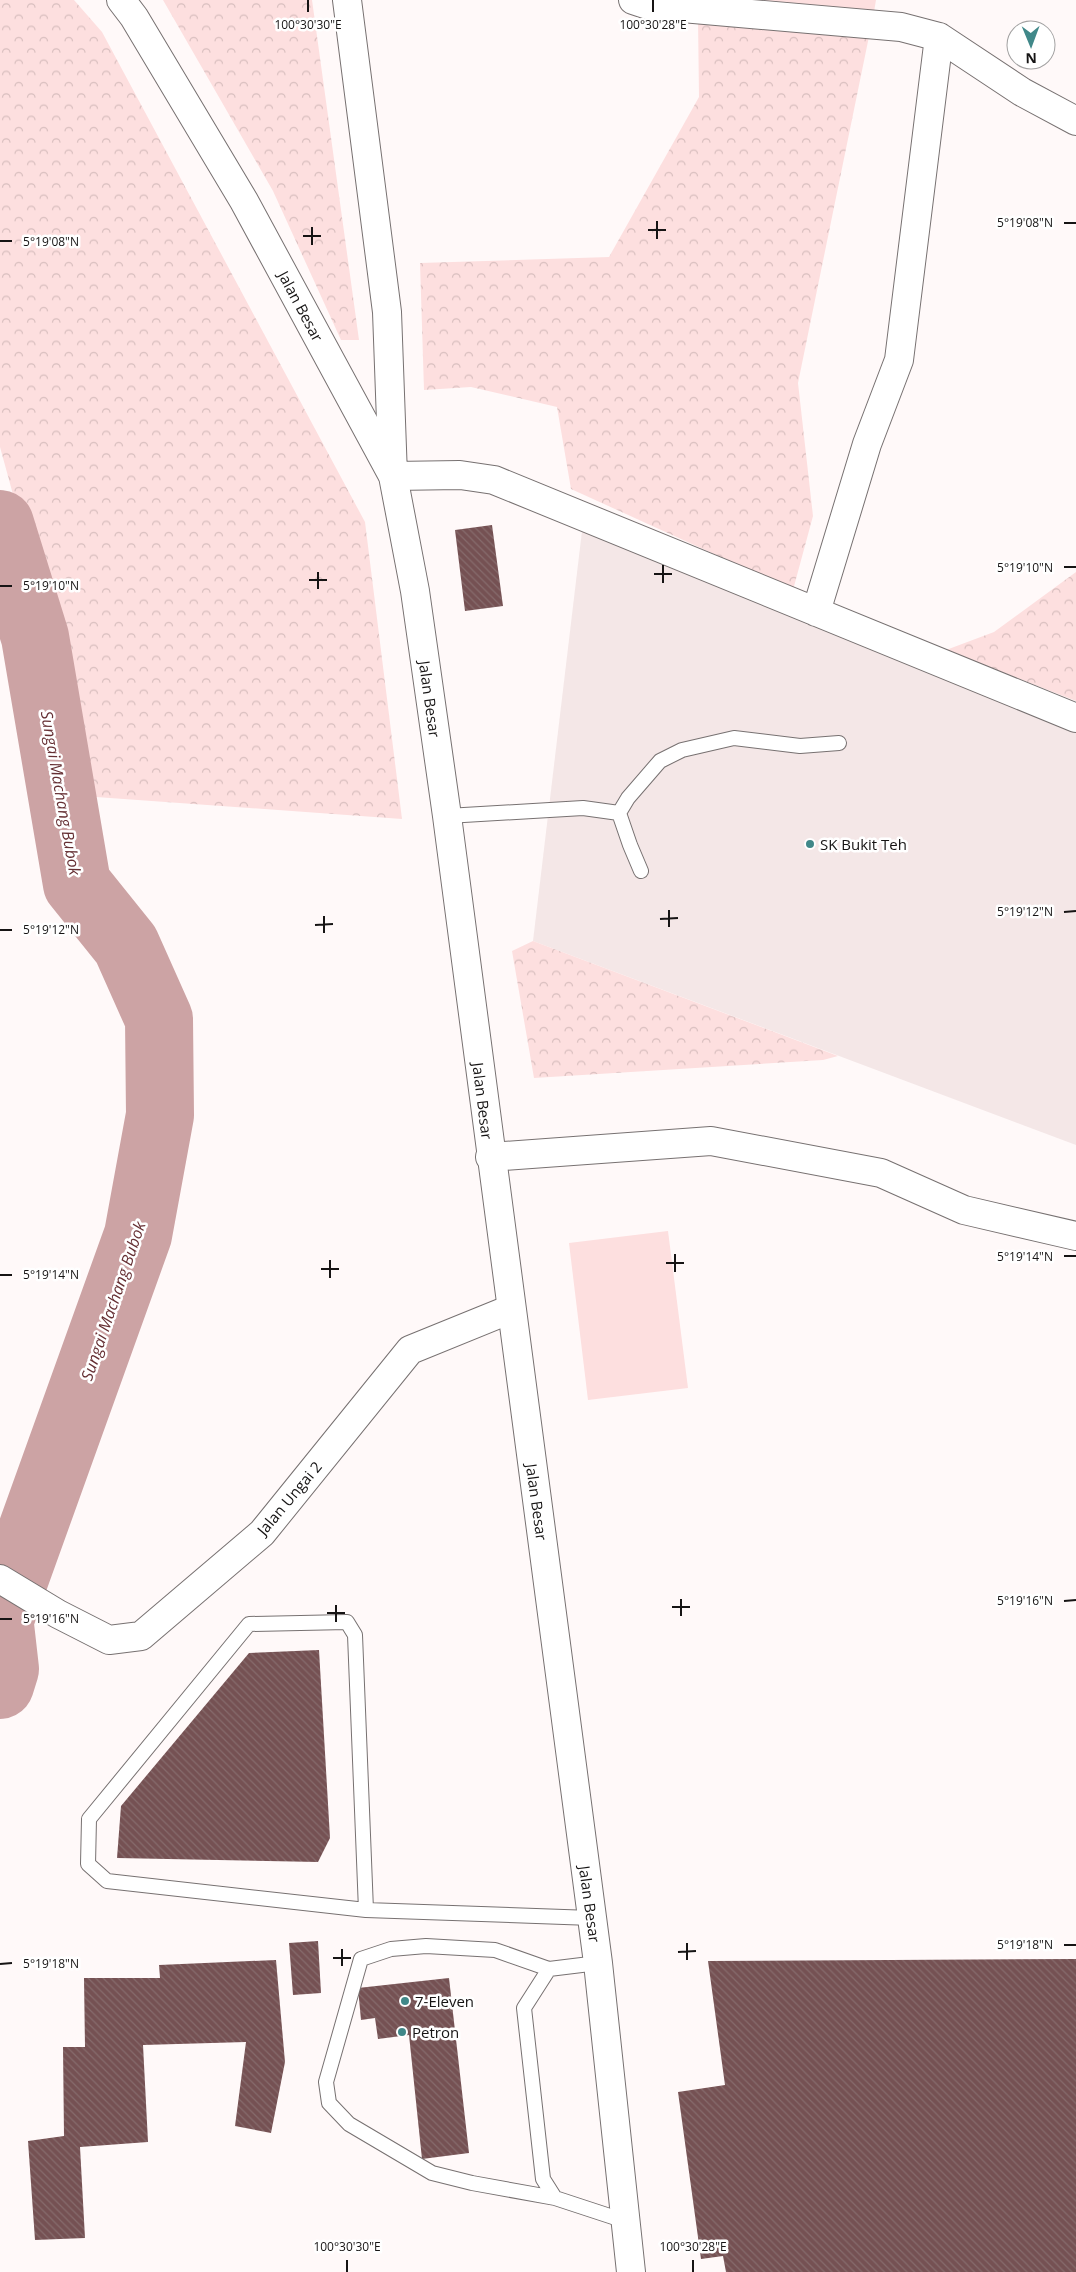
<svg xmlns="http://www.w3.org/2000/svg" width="1076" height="2272" viewBox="0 0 1076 2272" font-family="'Open Sans',sans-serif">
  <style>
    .built { fill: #f4e7e7 }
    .grass { fill: #fddfdf }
    .forest { fill: url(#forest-crowns) }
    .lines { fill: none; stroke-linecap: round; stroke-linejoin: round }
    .river { stroke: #cca3a4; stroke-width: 68 }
    .building { fill: url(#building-back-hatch) }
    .service-casing { stroke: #777171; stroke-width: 16 }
    .minor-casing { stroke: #777171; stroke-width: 30 }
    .secondary-casing { stroke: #777171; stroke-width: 30 }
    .service { stroke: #fff; stroke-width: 14 }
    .minor { stroke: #fff; stroke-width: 28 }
    .secondary { stroke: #fff; stroke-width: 28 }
    .ticks { fill: none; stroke: #161414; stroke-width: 2 }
    .poi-dot { fill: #408889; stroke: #fff; stroke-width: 2 }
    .labels { text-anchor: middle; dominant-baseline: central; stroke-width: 5; stroke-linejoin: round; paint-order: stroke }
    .street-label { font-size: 15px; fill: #161414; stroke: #fff }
    .poi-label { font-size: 15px; fill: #161414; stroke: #fff; text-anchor: start }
    .water-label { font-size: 16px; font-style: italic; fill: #652f33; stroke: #fff }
    .ticks-label { font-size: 12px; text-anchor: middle; fill: #161414; stroke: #fff; stroke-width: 5; stroke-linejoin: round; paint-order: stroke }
  </style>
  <defs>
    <pattern id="forest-crowns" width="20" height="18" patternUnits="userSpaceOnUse" patternTransform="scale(1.25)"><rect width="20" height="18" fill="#fddfdf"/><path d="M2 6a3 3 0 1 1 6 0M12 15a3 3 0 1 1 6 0" fill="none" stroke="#d8bebe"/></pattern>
    <pattern id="building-back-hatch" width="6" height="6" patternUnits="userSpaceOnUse" patternTransform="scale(1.25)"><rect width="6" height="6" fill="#755153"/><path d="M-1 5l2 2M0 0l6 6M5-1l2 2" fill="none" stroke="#866b6c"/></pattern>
  </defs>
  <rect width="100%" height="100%" fill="#fff9f9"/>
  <path class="built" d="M582,531l494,198v416l-543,-204z"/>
  <path class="grass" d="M761,0h115l-2,12z
    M668,1231l20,157 -100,12 -19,-157z"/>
  <path class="forest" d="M0,0h74l28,32 263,490 37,297 -306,-22 -96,-350z
    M163,0h149l47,340h-18l-68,-149z
    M645,0h116l113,12 -76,371 15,133 -20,74 -222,-101 -14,-82 -86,-20 -47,3 -4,-127 189,-6 90,-160 -1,-79z
    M1076,572v129l-130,-51 48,-18z
    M533,941l305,115 -15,4 -289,18 -22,-127z"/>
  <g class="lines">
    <path class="river" d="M0,524l35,113 42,247 49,61 33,74 1,96 -22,120 -138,384
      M0,1625l5,44 -5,16"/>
  </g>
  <path class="building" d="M492,525l11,81 -38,5 -10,-81z
    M319,1650l11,188 -12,24 -201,-4 4,-52 128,-153z
    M318,1941l3,52 -28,2 -4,-52z
    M1076,1959v313h-350l-3,-16 -22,3 -23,-167 47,-7 -17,-124z
    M276,1960l9,102 -14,71 -36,-7 11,-84 -103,3 5,97 -68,5 5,91 -50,2 -7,-99 36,-5 -1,-89h22l-1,-69h76l-1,-13z
    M449,1978l20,175 -47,6 -13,-124 -31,4 -3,-21 -14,2 -3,-32z"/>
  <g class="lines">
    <g class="service-casing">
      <path id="service" d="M619,813l9,-15 32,-37 22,-11 52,-12 66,8 39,-3
        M447,816l136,-8 36,5 11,32 11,26
        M366,1910l-11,-275 -8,-13 -98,2 -160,195 -1,45 19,17 259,29 226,8
        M598,1963l-49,6 -25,39 19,171 12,19 70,23
        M549,1969l-54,-19 -69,-4 -35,3 -30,10 -35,123 3,21 20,21 83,49 40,10 83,15"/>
    </g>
    <g class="minor-casing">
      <path id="minor" d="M347,0l40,312 6,164 67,-1 34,5 582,238
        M633,0l15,5 253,22 38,10 83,55 54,29
        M816,612l51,-168 32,-84 40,-323
        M490,1157l221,-16 170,32 83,37 112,26
        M0,1579l58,35 51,26 32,-4 121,-103 148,-183 101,-41"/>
    </g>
    <g class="secondary-casing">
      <path id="secondary" d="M121,0l13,17 110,184 149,275 22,115 32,225 151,1147 33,309"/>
    </g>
    <use href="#service" class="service"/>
    <use href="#minor" class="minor"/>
    <use href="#secondary" class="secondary"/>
  </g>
  <path class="ticks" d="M308,0v12M653,0v12M657,221v18M1064,223h12M312,227v18M648,230h18M303,236h18M0,241h12M663,565v18M1064,567h12M318,572v17M654,574h18M309,580h18M0,586h12M669,910v17M1064,912l12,-1M324,916v17M660,919l18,-1M315,925l18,-1M0,930h12M675,1254v18M1064,1256h12M330,1260v18M666,1263h18M321,1269h18M0,1275h12M681,1599v17M1064,1601l12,-1M336,1605v17M672,1607h18M327,1613h18M0,1619h12M687,1943v17M1064,1945h12M342,1949v17M678,1952l18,-1M333,1958h18M0,1964l12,-1M347,2260v12M693,2260v12"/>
  <g class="poi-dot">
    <circle cx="810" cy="844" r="5"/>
    <circle cx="405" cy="2001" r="5"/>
    <circle cx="402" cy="2032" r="5"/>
  </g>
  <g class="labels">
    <g class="street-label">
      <text transform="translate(301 306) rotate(62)">Jalan Besar</text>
      <text transform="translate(430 699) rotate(82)">Jalan Besar</text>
      <text transform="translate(483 1101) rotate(83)">Jalan Besar</text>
      <text transform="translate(289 1498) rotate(-50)">Jalan Ungai 2</text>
      <text transform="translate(537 1502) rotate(82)">Jalan Besar</text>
      <text transform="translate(590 1904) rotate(82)">Jalan Besar</text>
    </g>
    <g class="poi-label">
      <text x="820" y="844">SK Bukit Teh</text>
      <text x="415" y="2001">7-Eleven</text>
      <text x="412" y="2032">Petron</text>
    </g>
    <g class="water-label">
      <text transform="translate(61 793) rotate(80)">Sungai Machang Bubok</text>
      <text transform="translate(113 1301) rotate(-71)">Sungai Machang Bubok</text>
    </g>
  </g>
  <g class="ticks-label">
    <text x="308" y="29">100°30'30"E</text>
    <text x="653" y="29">100°30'28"E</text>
    <text x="1025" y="227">5°19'08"N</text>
    <text x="51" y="246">5°19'08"N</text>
    <text x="1025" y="572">5°19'10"N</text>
    <text x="51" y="590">5°19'10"N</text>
    <text x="1025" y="916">5°19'12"N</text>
    <text x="51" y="934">5°19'12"N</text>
    <text x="1025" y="1261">5°19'14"N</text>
    <text x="51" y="1279">5°19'14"N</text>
    <text x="1025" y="1605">5°19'16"N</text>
    <text x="51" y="1623">5°19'16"N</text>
    <text x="1025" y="1949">5°19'18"N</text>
    <text x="51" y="1968">5°19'18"N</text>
    <text x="347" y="2251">100°30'30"E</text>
    <text x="693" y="2251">100°30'28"E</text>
  </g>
  <g transform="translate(1031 45) rotate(179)"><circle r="24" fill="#ffffff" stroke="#a2a1a1"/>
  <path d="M0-4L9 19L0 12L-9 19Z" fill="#408889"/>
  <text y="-8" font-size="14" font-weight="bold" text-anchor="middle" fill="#161414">N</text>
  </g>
</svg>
